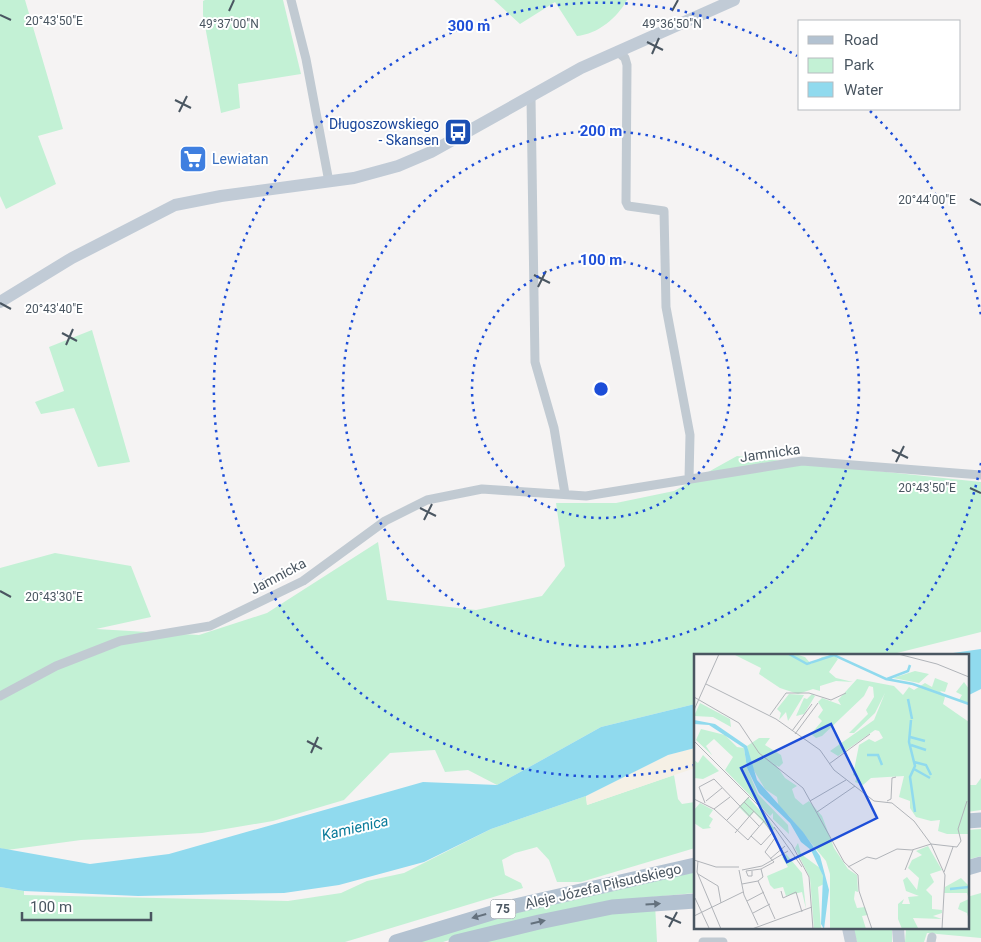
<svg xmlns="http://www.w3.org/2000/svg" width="981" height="942" viewBox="0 0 981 942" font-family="Roboto,sans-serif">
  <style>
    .green { fill: #c3f1d5 }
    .sand { fill: #f5f0e5 }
    .water { fill: #90daee }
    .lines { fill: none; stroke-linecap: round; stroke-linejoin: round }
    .street { stroke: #c1cad2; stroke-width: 9 }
    .secondary { stroke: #c1cbd6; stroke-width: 12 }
    .primary { stroke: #b3c2d1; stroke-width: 15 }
    .oneway { fill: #64717d }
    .ticks { fill: none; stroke: #4a5661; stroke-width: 2 }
    .ring { fill: none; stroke: #1d4ed8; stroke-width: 2.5; stroke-dasharray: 2.5 5 }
    .labels { text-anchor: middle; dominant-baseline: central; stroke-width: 4; stroke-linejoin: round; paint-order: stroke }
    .shield { fill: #fff; stroke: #808990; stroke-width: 1 }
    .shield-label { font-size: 12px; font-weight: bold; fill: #4a5661 }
    .transit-label { font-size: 14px; fill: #164399; stroke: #fff; text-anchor: end }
    .shop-label { font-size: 14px; fill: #366cbe; stroke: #fff; text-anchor: start }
    .street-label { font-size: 14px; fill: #4a5661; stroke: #fff }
    .water-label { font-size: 15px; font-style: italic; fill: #0c7c9b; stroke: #fff }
    .inset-river { fill: none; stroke: #90daee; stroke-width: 2.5 }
    .inset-road { fill: none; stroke: #b1b4b9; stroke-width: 1 }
    .view { fill: #1d4ed8; fill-opacity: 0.15; stroke: #1d4ed8; stroke-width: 2.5 }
    .inset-edge { fill: none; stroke: #4a5661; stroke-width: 2.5 }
    .ticks-label { font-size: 12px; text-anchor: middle; fill: #4a5661; stroke: #fff; stroke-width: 4; stroke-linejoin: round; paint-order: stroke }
    .centre { fill: #1d4ed8; stroke: #fff; stroke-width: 2.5 }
    .ring-label { font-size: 15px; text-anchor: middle; font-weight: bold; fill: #1d4ed8; stroke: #fff; stroke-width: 4; stroke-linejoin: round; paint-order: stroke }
  </style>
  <rect width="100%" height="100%" fill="#f5f3f3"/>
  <path class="green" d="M0,0h25l38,129 -25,7 18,48 -50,25 -6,-13z
    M205,0h78l18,74 -63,10 2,24 -19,5 -18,-98v-14z
    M494,0h133c-10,18 -29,34 -50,36l-22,-34 -35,22z
    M92,330l38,132 -32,5 -24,-59 -33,6 -6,-12 29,-11 -15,-44z
    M737,456l244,26v150l-96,24h-190v48l-94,23 -104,58 -29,-15 -23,2 -10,-22 -45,3 -46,47 -71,21 -71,12 -121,7 -74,10 -7,-2v-280l55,-15 76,13 20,51 -55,12 103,6 68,-22 111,-71 9,58 89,10 66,-14 23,-30 -9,-63h60l58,-12z
    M674,775l4,24 4,5 13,-2v46l-114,34h-24l-8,-22 -12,-13 -22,6 -13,7 3,15 16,8 2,5 -178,54h-345v-55l24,4v4l264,6 53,-8 26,-12 37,-8 87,-44 95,-33 1,9z
    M981,778v32l-14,2v-27h9z
    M981,829v27l-14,4v-30z
    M695,872v21l-86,8 -125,28 -41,13h-29l76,-23z
    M981,893v45l-54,-5 -3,9h-19l1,-14h61v-31z
    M655,904l2,38h-193z
    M853,928h39v14h-35z"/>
  <path class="sand" d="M695,748v20l-108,37 -1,-9 82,-41z"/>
  <path class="water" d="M981,649v40l-14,7v-40h-35z
    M695,704v44l-27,7 -82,41 -95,33 -67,33 -85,23 -55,8 -146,3 -114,-5 -24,-4v-39l90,16 79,-10 254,-72 74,3 104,-58z"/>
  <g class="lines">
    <path class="street" d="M291,0l15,59 23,123
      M617,51l8,7 2,7 -1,137 2,4 36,5 2,96 24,128 -1,44
      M531,98l4,264 19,66 11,66
      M0,696l56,-30 64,-25 90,-15 93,-45 82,-60 42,-21 55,-11 104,7 216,-35 179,14
      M703,942h20
      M931,942l1,-5"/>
    <path class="secondary" d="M0,302l72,-44 103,-53 46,-9 133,-18 44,-12 33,-14 150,-84 153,-68
      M848,928l3,14
      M898,928l1,14"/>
    <path class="primary" d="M967,821l14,-1
      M967,868l14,-4
      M396,942l119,-36 180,-41
      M456,942l83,-20 73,-15 83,-6"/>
  </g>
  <defs><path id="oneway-solid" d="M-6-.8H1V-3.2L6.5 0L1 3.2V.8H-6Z" transform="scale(1.25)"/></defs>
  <g class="oneway">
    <use href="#oneway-solid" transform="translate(653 904) rotate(-4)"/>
    <use href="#oneway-solid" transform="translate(479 916) rotate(164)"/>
    <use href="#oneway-solid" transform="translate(538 922) rotate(-13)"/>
  </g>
  <path class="ticks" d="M229,11l5,-11M672,11l6,-11M0,15l11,5M647,42l16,8M652,54l7,-16M175,100l16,8M179,112l8,-16M970,199l11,6M534,275l16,8M538,287l8,-16M0,303l11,6M62,333l15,8M66,345l7,-16M892,450l16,8M896,462l8,-16M970,488l11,5M420,508l16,8M424,520l8,-16M0,591l11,6M307,741l15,8M311,753l7,-16M665,916l16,7M669,927l8,-15"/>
  <g class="ring">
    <circle cx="601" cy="389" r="129"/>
    <circle cx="601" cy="389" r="258"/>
    <path d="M981 463A387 387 0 0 1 882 655M695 765A387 387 0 1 1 797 56M870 111A387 387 0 0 1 981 315"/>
  </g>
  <defs>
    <g id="bus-square" transform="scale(1.4375)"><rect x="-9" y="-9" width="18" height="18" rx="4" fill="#1a4fb4" stroke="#fff"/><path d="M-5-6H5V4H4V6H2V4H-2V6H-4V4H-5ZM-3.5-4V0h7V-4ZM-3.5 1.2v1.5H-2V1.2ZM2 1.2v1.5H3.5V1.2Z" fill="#fff"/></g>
    <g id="supermarket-square" transform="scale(1.4375)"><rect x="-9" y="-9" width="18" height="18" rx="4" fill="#3f7fe0" stroke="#fff"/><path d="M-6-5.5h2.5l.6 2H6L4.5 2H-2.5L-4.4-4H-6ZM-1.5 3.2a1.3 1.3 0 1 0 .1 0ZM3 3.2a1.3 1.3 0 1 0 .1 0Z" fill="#fff"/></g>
  </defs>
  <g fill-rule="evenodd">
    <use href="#bus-square" x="458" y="132"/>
    <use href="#supermarket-square" x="193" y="159"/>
  </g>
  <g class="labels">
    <rect class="shield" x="490.5" y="899.5" width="25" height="19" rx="4"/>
    <g class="shield-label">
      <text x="503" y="909">75</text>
    </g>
    <g class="transit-label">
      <text x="439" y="124">Długoszowskiego<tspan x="439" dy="16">- Skansen</tspan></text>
    </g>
    <g class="shop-label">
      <text x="212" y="159">Lewiatan</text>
    </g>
    <g class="street-label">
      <text transform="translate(770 453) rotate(-8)">Jamnicka</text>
      <text transform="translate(278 576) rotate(-28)">Jamnicka</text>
      <text transform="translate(603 886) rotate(-13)">Aleje Józefa Piłsudskiego</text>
    </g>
    <g class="water-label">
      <text transform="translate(355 828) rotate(-13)">Kamienica</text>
    </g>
  </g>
  <g transform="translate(694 654)">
    <rect width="275" height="275" fill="#f5f3f3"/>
    <path d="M101,0l10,3 6,7 11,-7 11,-2 5,4 -9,13 7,6 17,4 -17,-1 -16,5v5l-7,-2 -15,5 -18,-6 -21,-14 2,-6 -26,-13zM221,17l14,3 -10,9 -26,-5zM241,24l13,5 -3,9 -5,-1 5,6 -2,7 26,18 -1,112h-21l-9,-3 2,-11 -9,1 -15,-4 -6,-9v-7l-11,-4 5,-21 -33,2 -8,7 -8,-3 2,-5 -4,-2 6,-30 10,-6 6,3 8,-4 -4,-7 -4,-1 -37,26 -8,-5 44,-31 11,-27 -10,20 -21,20h-5l19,-19 -2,-4 8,-13 -1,-10 -4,-1 -5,10 -42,40 -6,2 -5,-4 11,-13 -4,-4 5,-7 -5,-8 4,-4 19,7 -3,-5 19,-21 37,7 9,9 6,-8 5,3 11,-7 7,4zM270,28l5,7v14l-10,-3 3,-5 -6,-3zM95,40l15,1 -16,26 -2,-9 -7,8 2,-7 -4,-4zM118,40l3,2 -11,18 -8,2 8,-18 3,1zM6,49l30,16 1,8 -18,-10 -19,-1zM7,75l24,6 12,12 7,1 3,20 11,26 30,31 1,9 -16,-15v-6l-3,3 -45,-46 8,-13 -19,-18 -8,7 6,9 -16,-15zM65,84h11l-5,7 16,10 2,8 -4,4 -3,-2 9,13 12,8 -5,3 3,9 8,7 6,-4 13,15 12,32 14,21 9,6 1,17 -3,-1 -1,8 3,9 8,-1 3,8 -6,1 4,13h-36v-55l-4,-13 -37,-45 -10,-8 -2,-11 -12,-8 -15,-25 -3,-18zM9,101l16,16 -16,8 -9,-1v-18l4,3zM54,143l25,28 -5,-6 7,10 -4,2 -17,-19 -5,5 -10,-10zM6,149l13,7 -4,6 4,3 -4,7 2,2 -8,1 -9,-6v-13zM104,189l3,11 19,14 3,8 1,8 -6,3 3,42h-7l-4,-51 -15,-30zM234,192l14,24 -12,4 4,8 -8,8 6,6v13l10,1v3l-9,3 9,3 -29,-1 5,10 -16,1 -4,-10v-15l6,-5 -2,5h8l-2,-7 11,-1 -13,-5 -3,-11 4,-3 10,13 2,-12 -11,-10 4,-8 10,-5 -6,-4zM92,200l16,19 4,36 -4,-17 -16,4 -3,-9 -9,2 -4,-4 -3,-9 21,-9 -6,-10zM267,224l8,8v34l-2,-7 -9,-4 2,-6 9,-4 -2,-6h-23l1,-6z" fill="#c3f1d5"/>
    <path d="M0,66l21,4 32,22 10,34 46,52 17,24 9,34 -5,39 -3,-5 2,-48 -12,-26 -10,-8 -11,-19 -31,-30 -12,-25 -3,-20 -35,-23 -15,-1z" fill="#90daee"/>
    <path class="inset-river" d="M95,0l18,10 27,-9 52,24 27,5 56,20M193,25l21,-8 2,-6M214,45l4,20M217,66l-2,22 6,24 -5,11 5,35M216,83l15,4M217,91l15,5M173,101h11l4,10M220,108l12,3 5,10M220,115l16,9M256,235l19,-2"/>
    <path class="inset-road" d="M204,0l39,10 32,13M12,30l70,35 44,31 14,20 40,31 18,2 22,18 17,23 14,31 -3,54M0,43l45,26 20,30 44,35 41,74 14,13 1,16 13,38M0,56l25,-56M76,61l16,-22h23l22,7 15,-7M98,77l20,-27M101,80l23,-31M0,87l69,69 29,35 17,32 4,52M135,110l41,-30M0,145l20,10 34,31 3,-4M12,147l16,-13M116,147l36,-21M193,147l4,-2 1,-21 4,-1M50,148l20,19 11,17 -10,14 9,10 -13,7 2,8 -5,4M11,149l-6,-16 15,-8 45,47M20,155l16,-12M123,158l38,-26M33,166l23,-24M70,167l-13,15 10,9 11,-12M80,173l28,40M41,179l19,-22M76,205l15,-13M0,206l22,7h23M4,207l-1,11 24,57M154,213l19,-10 9,2 21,-10 15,1 19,-6 26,3 4,-6 -3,-12 9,-28M45,216l5,25 14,30M48,216l20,-4 26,-15M211,216l8,-20M58,217v5h-4l-2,-5 15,-2M250,218l9,-25M4,220l20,12 3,17M48,230l16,-3 17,38M87,237l2,7 13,-6 6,20M1,244l14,30M53,247l17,-9M59,259l17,-9M0,262l49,-24M58,275l60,-22"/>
    <path class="view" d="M137,70l46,94 -90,44 -46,-94z"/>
    <rect width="275" height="275" class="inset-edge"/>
  </g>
  <g class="ticks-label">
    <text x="54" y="25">20°43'50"E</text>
    <text x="229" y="28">49°37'00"N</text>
    <text x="672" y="28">49°36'50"N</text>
    <text x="927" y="204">20°44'00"E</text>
    <text x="54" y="313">20°43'40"E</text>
    <text x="927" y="492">20°43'50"E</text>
    <text x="54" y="601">20°43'30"E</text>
  </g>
  <circle cx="601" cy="389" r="8" class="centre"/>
  <g class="ring-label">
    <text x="469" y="31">300 m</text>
    <text x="601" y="136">200 m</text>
    <text x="601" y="265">100 m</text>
  </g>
  <rect x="798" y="20" width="162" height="90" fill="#ffffff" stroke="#b7bbc0"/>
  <rect x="808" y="36" width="25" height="8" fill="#b3c2d1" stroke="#b7bbc0"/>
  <text x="844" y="45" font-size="15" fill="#4a5661">Road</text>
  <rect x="808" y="58" width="25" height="15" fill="#c3f1d5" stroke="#b7bbc0"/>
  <text x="844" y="70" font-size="15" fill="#4a5661">Park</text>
  <rect x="808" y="82" width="25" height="15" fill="#90daee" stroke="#b7bbc0"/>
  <text x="844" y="95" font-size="15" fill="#4a5661">Water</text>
  <path d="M22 912v8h129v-8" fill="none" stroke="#4a5661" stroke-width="2.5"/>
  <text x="30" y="912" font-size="15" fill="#4a5661" stroke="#ffffff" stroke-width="4" paint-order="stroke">100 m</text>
</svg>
